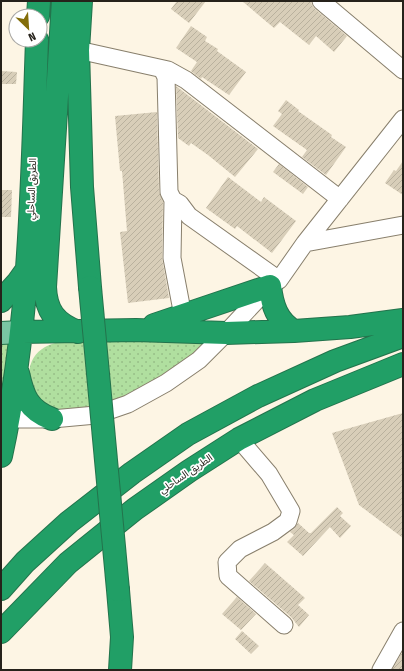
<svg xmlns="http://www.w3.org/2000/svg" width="404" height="671" viewBox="0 0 404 671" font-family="'Fira Sans Condensed','Noto Sans Arabic',sans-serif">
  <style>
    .grass { fill: url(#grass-dots) }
    .building { fill: url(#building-hatch) }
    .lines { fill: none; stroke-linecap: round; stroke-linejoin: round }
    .minor-casing { stroke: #887f6c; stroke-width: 19 }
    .major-casing { stroke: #23734c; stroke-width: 24 }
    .highway-casing { stroke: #23734c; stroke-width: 24 }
    .minor { stroke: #fff; stroke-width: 17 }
    .major { stroke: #7ac5a3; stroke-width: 22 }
    .highway { stroke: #219f66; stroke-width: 22 }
    .highway-bridge-casing { stroke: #23734c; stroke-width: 24; stroke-linecap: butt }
    .highway-bridge { stroke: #219f66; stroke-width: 22 }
    .labels { text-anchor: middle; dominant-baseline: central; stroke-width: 3.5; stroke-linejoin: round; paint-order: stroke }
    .street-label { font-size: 10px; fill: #26221b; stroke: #fff }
  </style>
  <defs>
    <pattern id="grass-dots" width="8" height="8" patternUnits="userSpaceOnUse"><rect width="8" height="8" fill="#b0df9f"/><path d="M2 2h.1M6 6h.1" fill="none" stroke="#97bf88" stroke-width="1.8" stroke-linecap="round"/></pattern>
    <pattern id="building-hatch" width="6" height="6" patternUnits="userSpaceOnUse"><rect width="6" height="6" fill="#d8ceb9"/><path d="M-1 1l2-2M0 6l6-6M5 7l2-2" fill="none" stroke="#b9b19e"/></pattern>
  </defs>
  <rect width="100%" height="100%" fill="#fdf5e4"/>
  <path class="grass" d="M65,341h138l4,6 -74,47 -30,12 -50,5c-6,-4 -14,-8 -18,-13 -2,-3 -3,-9 -4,-12 -7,-27 9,-42 34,-45z
    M1,342h10l-10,68z"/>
  <path class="building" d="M177,1h29l-17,22 -18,-14z
    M242,1h69l1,4 3,4 32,27 -13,16 -18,-16 -7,9 -29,-23 -6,6z
    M191,26l16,11 -2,4 13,8 -1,2 29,21 -17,23 -27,-18 -1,2 -10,-8 6,-9 -21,-14z
    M1,71l16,1 -1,12h-15z
    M176,86l82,63 -23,28 -27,-22 -17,-12 -2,3 -11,-8z
    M286,100l13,10 -1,1 34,24 -1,2 15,10 -20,28 -24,-18 5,-7 -34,-24 9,-12 -4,-3z
    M157,112l2,80 4,10 -1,56 7,40 -41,5 -8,-71 7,-1 -5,-60h-2l-5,-55z
    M403,161v34l-18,-12 9,-13 2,1z
    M279,164l29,23 -5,7 -30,-22z
    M228,177l33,25 3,-5 32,24 -24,32 -35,-27 -2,3 -29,-21z
    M1,190h11l-1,27h-10z
    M403,413v125l-44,-33 -27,-72z
    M337,507l6,6 -3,3 11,10 -11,12 -10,-11 -27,29 -16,-14 7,-7 -4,-3 4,-3 4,-6 11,10h2z
    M265,563l40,35 -7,7 11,10 -10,12 -8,-10 -42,-36z
    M237,597l19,17 -15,16 -19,-16z
    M242,631l17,15 -8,8 -16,-15z
    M403,651v19h-11z"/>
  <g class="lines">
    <g class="minor-casing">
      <path id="minor" d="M321,1l82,69
        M78,50l90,20 18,10 154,119
        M162,69l4,8 3,115 4,8 7,4 9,12 90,64
        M173,200l-1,58 11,58
        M305,243l98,-18
        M9,419h43l44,-4 32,-11 38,-21 33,-23 27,-27 44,-47 9,-6 26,-37 98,-124
        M239,439l30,35 22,37 -3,10 -15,11 -33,17 -13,13 1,14 56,49
        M381,670l22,-39"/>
    </g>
    <g class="major-casing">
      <path id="major" d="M1,333l20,-1"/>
    </g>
    <g class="highway-casing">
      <path id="highway" d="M63,1l-18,286c1,24 10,36 33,45
        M81,1l-3,49 4,137 8,100
        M38,16l1,-15
        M1,301l17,-19 10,-14
        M154,325l116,-39c2,19 7,35 24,45
        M21,332l115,-2 90,3 68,-2 56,-4 53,-7
        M18,373c5,23 10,37 34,46
        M1,456c30,-137 31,-277 36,-416
        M1,589l24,-27 44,-40 63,-49 56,-39 70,-38 77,-35 68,-25
        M118,590l4,47 -2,33
        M1,632l67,-69 67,-54 54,-38 50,-32 76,-39 88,-36"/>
    </g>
    <use href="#minor" class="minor"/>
    <use href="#major" class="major"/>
    <use href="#highway" class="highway"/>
    <g class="highway-bridge-casing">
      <path id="highway-bridge" d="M90,287l28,303"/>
    </g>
    <use href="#highway-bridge" class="highway-bridge"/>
  </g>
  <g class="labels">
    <g class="street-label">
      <text transform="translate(32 189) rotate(-88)">الطريق الساحلي</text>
      <text transform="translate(186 474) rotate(-34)">الطريق الساحلي</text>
    </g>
  </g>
  <rect width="404" height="671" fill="none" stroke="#26221b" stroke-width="4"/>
  <g transform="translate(28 28) rotate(155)"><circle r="19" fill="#ffffff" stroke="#a8a7a4"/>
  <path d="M0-3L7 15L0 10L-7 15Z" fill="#836d09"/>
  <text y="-6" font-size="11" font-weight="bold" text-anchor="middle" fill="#26221b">N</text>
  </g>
</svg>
